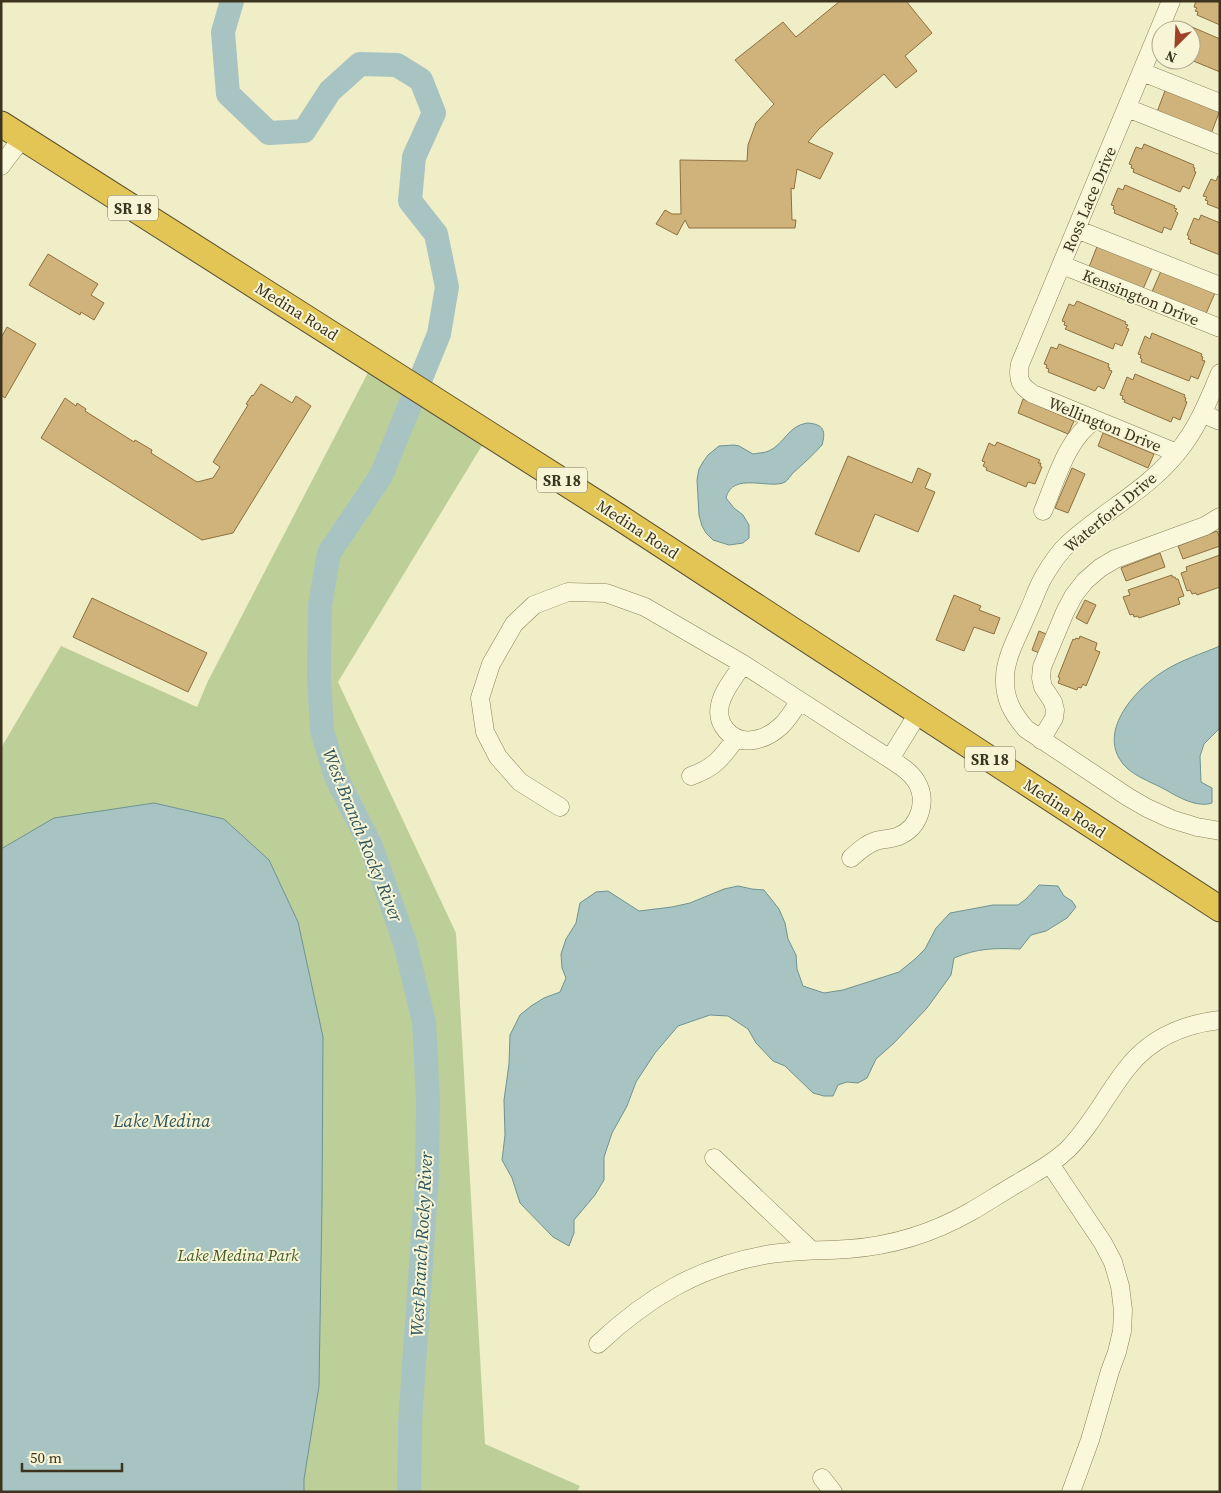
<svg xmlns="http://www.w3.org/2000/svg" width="1221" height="1493" viewBox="0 0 1221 1493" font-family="'Source Serif 4',serif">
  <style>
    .green { fill: #bdcf99 }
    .water { fill: #a8c4c2; stroke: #6e9392 }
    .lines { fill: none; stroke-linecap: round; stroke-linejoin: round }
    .river { stroke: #a8c4c2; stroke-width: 24 }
    .building { fill: #d0b27b; stroke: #8d703f }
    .minor-casing { stroke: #8d815b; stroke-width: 19 }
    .highway-casing { stroke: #5b4e2f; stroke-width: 27 }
    .minor { stroke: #faf8da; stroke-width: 18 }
    .highway { stroke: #e2c555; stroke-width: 25 }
    .labels { text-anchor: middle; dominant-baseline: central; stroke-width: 4; stroke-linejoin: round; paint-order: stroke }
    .shield { fill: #f7f5d6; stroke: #756e56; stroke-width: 1 }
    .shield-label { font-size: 15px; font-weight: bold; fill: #3d341f }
    .street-label { font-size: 16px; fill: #3d341f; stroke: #f7f5d6 }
    .park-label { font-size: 16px; font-style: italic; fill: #405a25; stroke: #f7f5d6 }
    .water-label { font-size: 18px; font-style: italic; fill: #2e555d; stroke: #f7f5d6 }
  </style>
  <rect width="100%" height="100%" fill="#f0eec6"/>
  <path class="green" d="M374,361l115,73 -151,248 118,251 29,511 95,42 -3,6h-576v-744l60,-102 136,61 11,-26z"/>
  <path class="water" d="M807,423c17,1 19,8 15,22 -9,10 -19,19 -29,28 -2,2 -5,7 -8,9 -14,8 -53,-11 -59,16l8,10 9,7 6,10v13l-6,5 -14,2 -16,-5 -7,-7 -4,-7 -3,-11 -2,-35 2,-11 4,-7 5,-7 11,-9 15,-1 5,1 14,8c5,-1 11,-1 16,-3 16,-8 19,-25 38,-28z
    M1220,646v82l-16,16 -4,12 1,26 11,6v15c-15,5 -34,-6 -46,-13 -16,-9 -38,-15 -47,-32 -18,-32 19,-71 45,-87 17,-11 37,-17 56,-25z
    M154,803l70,16 45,41 29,62 25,115 -1,166 -3,183 -15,93v13h-303v-643l53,-31z
    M1039,885l19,1 6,10 8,5 4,6 -9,11 -21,13 -15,4 -11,14c-26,-1 -42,-1 -66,9l-3,17 -24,33 -33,35 -18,16 -9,19 -9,5 -11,-1 -9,3 -5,11h-9l-11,-3 -28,-27 -12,-5 -17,-18 -8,-14 -20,-13 -18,-1 -32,11 -23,27 -19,29 -9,24 -15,27 -8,24v23l-9,15 -21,25v13l-5,13 -16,-9 -33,-34 -8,-25 -10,-18 3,-25 -1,-35 5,-36 1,-29 10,-20 11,-9 13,-8 16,-6 6,-14 -4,-10 -1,-14 5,-15 10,-16 4,-20 16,-11 12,-1 31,20 33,-4 18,-4 34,-14 14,-3 14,3 12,1 15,19 6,14 3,16 8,16 1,14 6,17 21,7 19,-3 56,-18 16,-13 10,-10 11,-21 14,-15 43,-8h25l8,-6z"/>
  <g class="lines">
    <path class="river" d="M232,1l-9,31 5,62 41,39 35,-2 26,-40 30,-27 37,1 24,15 13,33 -20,44 -4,44 26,33 11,53 -8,47 -58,142 -52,77 -9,52 -1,72 3,54 14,46 35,69 34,97 19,79 4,80 -1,75 -17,246 -1,69"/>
  </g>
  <path class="building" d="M840,1h66l26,32 -27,23 12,15 -21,17 -12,-14 -50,42 -15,13 -11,13 25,11 -13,26 -23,-10 -3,20 -3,-1 1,32h4l-1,8h-106l-4,-8 -8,15 -21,-11 9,-14 7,4h9l-1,-54 67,1 1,-16 8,-22 18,-19 -39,-44 48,-38 13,15z
    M1196,1h24v24l-23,-10 1,-3 -3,-1 2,-3 -3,-1z
    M1192,27l28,12v33l-29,-12z
    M1166,88l54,22 -9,24 -54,-22z
    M1144,144l50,21 -1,2 2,1 -1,3 2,1 -7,17 -6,-3 -3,6 -47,-20 1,-3 -3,-1 1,-3 -3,-1 7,-17 6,2z
    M1218,176h2v33l-13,-5 1,-3 -3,-1 2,-3 -4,-1 8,-17 5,2z
    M1125,185l50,21 -1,2 3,1 -2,2 3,2 -7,17 -7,-3 -2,6 -48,-20 1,-3 -2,-1 1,-3 -3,-1 7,-17 5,2z
    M1201,215l19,8v32l-30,-12 1,-3 -3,-1 1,-3 -2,-1 7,-17 5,2z
    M1098,244l55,22 -10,23 -54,-22z
    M48,254l50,30 -7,11 13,8 -10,17 -13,-8 -1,3 -51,-30z
    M1161,271l54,22 -10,23 -54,-22z
    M1077,301l49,21 -1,2 3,1 -2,3 3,1 -7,17 -7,-3 -2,6 -48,-20 2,-3 -3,-1 1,-3 -3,-1 7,-17 5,2z
    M7,327l29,17 -31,54 -4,-3v-57z
    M1152,333l50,21 -1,2 2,1 -1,3 3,1 -7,18 -7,-3 -2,5 -48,-19 1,-3 -2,-1 1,-3 -3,-1 7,-18 5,3z
    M1059,344l50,20 -1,3 2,1 -1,2 3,1 -8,18 -6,-3 -3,5 -47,-19 1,-3 -3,-1 1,-3 -3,-1 7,-17 6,2z
    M1135,374l50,21 -1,2 2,1 -1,3 2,1 -7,18 -7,-3 -2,5 -47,-20 1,-2 -3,-1 1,-3 -3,-1 7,-18 6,3z
    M261,384l31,19 4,-7 15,10 -78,127 -31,7 -161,-102 24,-40 11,8 1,-3 9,6 -1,2 49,31 1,-2 17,10 -1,3 46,29 16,-4 7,-11 -7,-5 35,-57 -2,-1 6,-9 1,1z
    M1023,399l51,22 -6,13 -50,-21z
    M1103,433l51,21 -6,14 -50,-22z
    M997,442l43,18 -2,3h3l-1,3 2,1 -7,17 -7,-2 -2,5 -40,-17 1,-2 -4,-2 2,-4 -3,-1 7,-18 6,3z
    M848,456l64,27 6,-15 13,6 -6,14 10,4 -17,40 -43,-18 -16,38 -44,-18z
    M1072,468l13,6 -17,39 -13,-5z
    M1217,531l3,7v8l-37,13 -5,-13z
    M1160,553l5,14 -39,14 -5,-13z
    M1220,555v32l-23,8 -1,-2 -4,1 -2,-4 -3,1 -6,-18 6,-2 -1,-4z
    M1172,575v2h3l1,2h2l6,17 -6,2 2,6 -41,14 -1,-2 -4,1 -1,-3 -3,1 -7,-18 7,-2 -2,-5z
    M954,595l27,11 -2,4 21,8 -6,16 -20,-7 -10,24 -28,-11z
    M92,598l115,55 -19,39 -115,-55z
    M1085,600l11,5 -9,19 -11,-6z
    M1039,631l12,5 -7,19 -12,-5z
    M1080,636l17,7 -2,7 5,2 -14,34 -3,-2 -2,4 -3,-1 -1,3 -19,-7 2,-5 -2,-1 15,-38 2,1 1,-2 3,1z"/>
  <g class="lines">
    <g class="minor-casing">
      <path id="minor" d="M1171,1l-151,363c-3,15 0,22 13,30l144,59
        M1142,72l78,31
        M1127,108l93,37
        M1,166l21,-28
        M1076,229l144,57
        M1062,265l158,63
        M1220,373c-12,29 -23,56 -43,80 -30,37 -73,58 -108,90 -10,9 -18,21 -25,33 -7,12 -11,26 -17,38 -8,20 -22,43 -22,64 -1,21 8,36 21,51l102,68 19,11 24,11 26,8 23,4
        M1203,414l17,7
        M1043,511c13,-31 24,-73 52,-91
        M743,664c-8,13 -20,26 -23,41 -2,9 0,18 6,25 15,18 40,10 55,-4 7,-7 13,-16 18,-25
        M1041,740l13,-22 1,-8 -2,-8 -10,-15 -2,-9 1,-11 23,-55 9,-17 11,-14 15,-13 15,-9 90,-33 15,-9
        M890,759l29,-47
        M691,776c23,-8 31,-18 45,-38
        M560,807l-40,-25 -22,-25 -13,-25 -5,-34 11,-34 23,-40 20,-19 34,-13 38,1 39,14 98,57 147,95c9,6 20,12 26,22 12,19 4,46 -17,55 -7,3 -16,3 -23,5 -10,3 -17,10 -25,17
        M714,1158l97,92
        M1050,1164l53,79 10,19 7,24 3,24 -1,21 -5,21 -7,19 -20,69 -19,52
        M598,1344c49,-46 100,-77 167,-89 28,-5 55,-4 83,-6 43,-3 85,-16 122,-37 16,-9 32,-20 48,-29 18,-11 36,-20 50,-34 24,-24 39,-56 60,-82 23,-29 56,-43 92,-47
        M822,1478l11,14"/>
    </g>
    <g class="highway-casing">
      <path id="highway" d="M1,124l618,393 601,392"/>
    </g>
    <use href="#minor" class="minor"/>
    <use href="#highway" class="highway"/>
  </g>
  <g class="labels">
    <g class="shield">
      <rect x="108" y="195.5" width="50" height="25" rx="4"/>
      <rect x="537" y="467.5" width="50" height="25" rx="4"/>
      <rect x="965" y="746.5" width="50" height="25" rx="4"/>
    </g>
    <g class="shield-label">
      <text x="133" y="208">SR 18</text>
      <text x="562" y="480">SR 18</text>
      <text x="990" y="759">SR 18</text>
    </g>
    <g class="street-label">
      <text transform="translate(1089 199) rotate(-67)">Ross Lace Drive</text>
      <text transform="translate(1141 297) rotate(22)">Kensington Drive</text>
      <text transform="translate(297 311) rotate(32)">Medina Road</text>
      <text transform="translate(1105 424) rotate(22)">Wellington Drive</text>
      <text transform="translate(1110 512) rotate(-40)">Waterford Drive</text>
      <text transform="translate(638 529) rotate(33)">Medina Road</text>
      <text transform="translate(1065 808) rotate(33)">Medina Road</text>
    </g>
    <g class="park-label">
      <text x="238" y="1255">Lake Medina Park</text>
    </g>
    <g class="water-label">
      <text transform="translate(363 835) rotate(68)">West Branch Rocky River</text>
      <text x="162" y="1120">Lake Medina</text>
      <text transform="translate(421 1244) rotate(-87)">West Branch Rocky River</text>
    </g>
  </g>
  <rect width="1221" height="1493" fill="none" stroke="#3d341f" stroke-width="5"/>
  <g transform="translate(1176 45) rotate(204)"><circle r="24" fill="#f7f5d6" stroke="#ada88d"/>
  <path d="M0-4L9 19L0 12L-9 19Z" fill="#9f4228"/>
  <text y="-8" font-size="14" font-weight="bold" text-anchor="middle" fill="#3d341f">N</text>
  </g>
  <path d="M22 1463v8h100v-8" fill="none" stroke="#3d341f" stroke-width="2.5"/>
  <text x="30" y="1463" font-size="15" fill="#3d341f" stroke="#f7f5d6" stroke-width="4" paint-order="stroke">50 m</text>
</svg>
